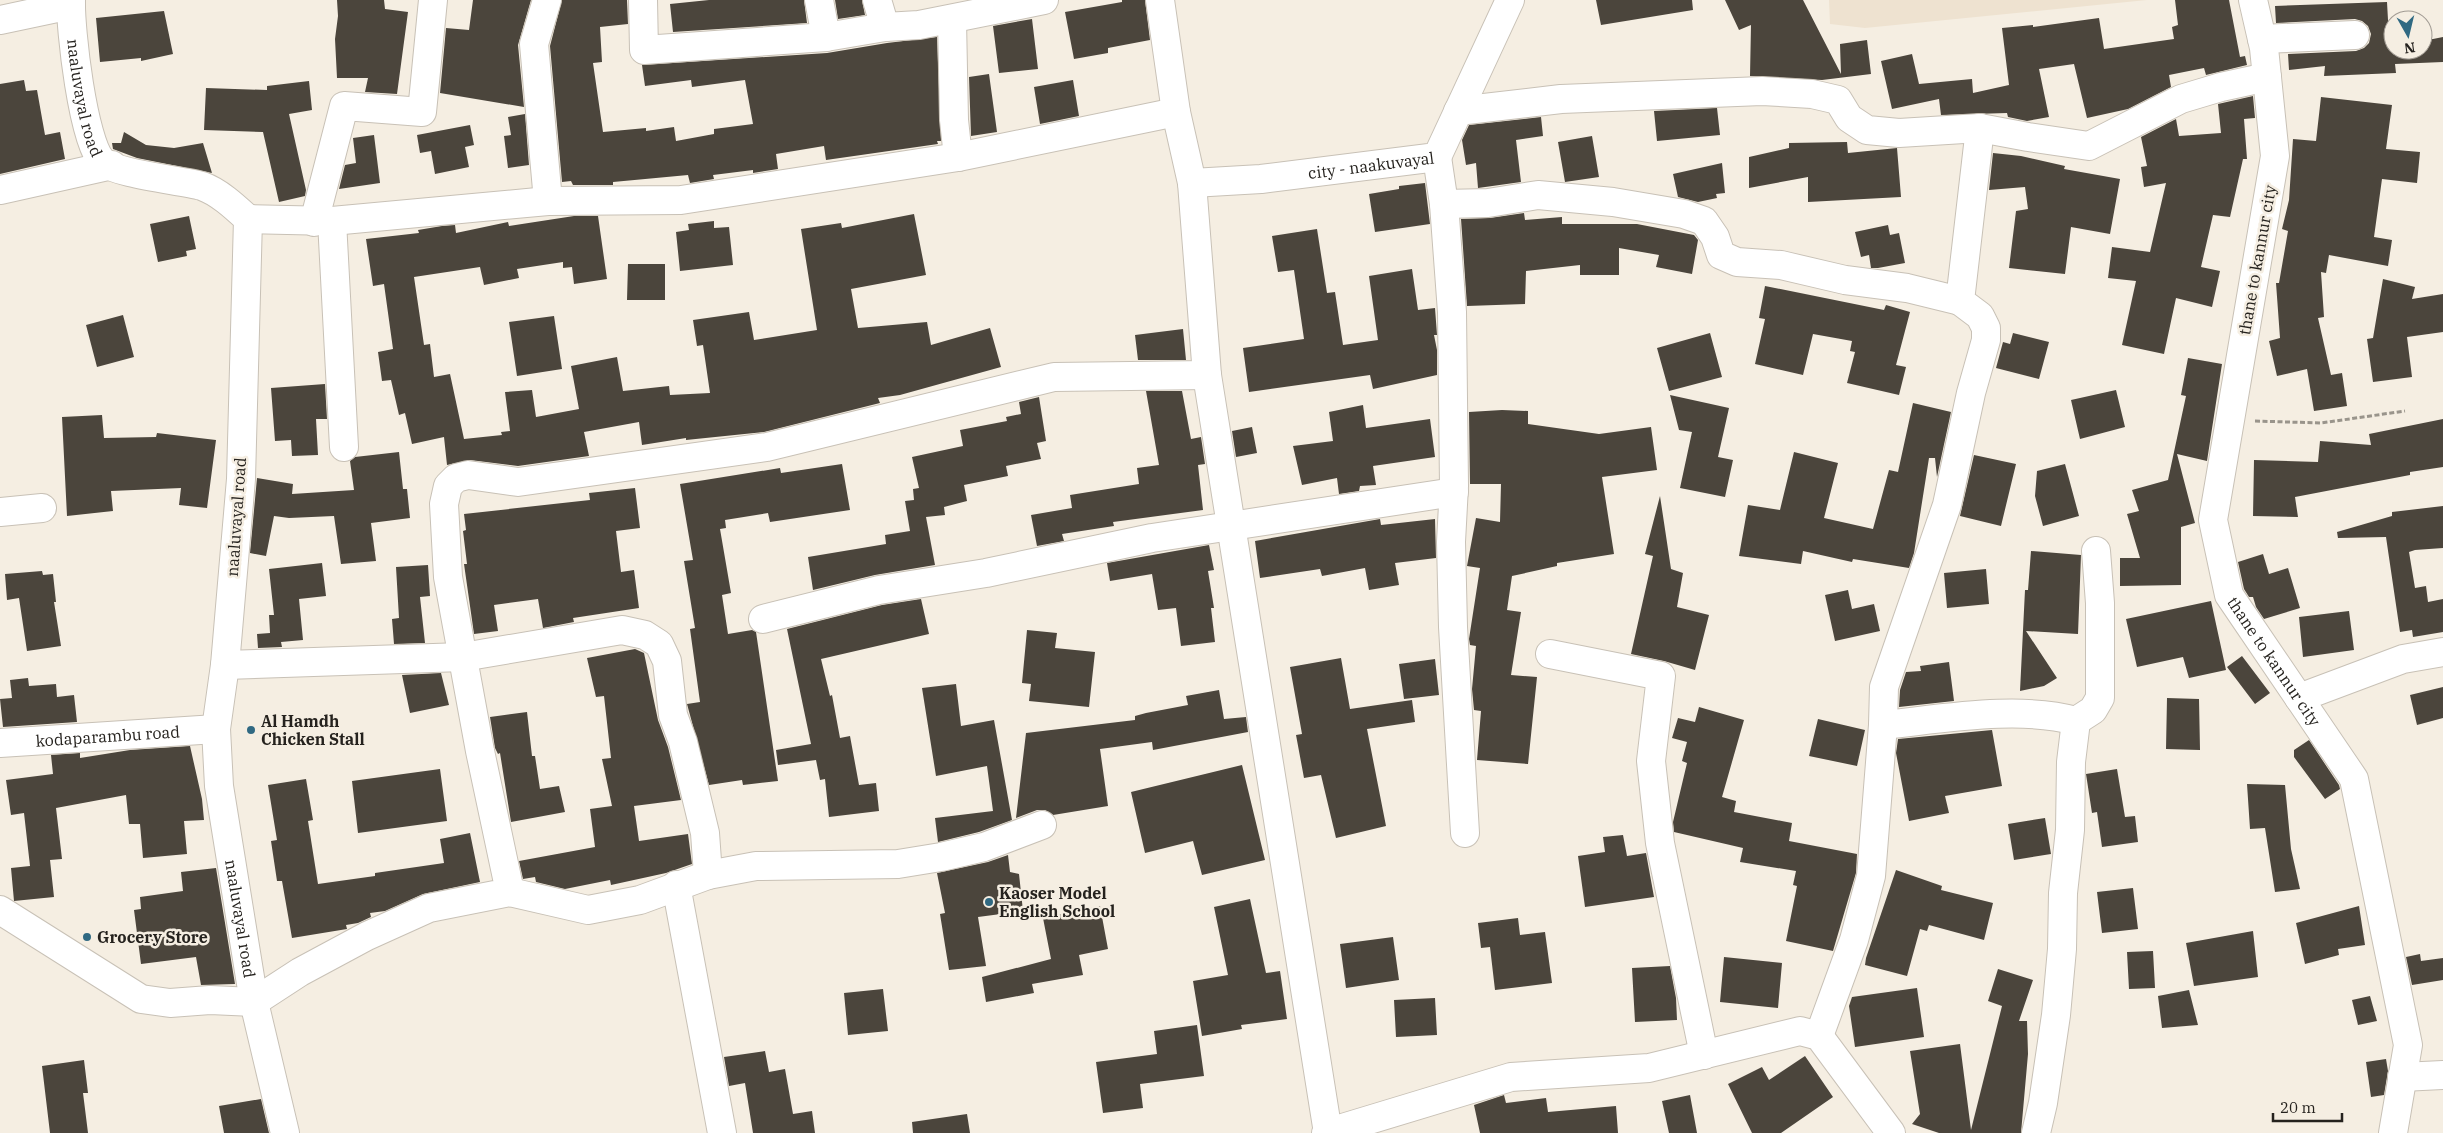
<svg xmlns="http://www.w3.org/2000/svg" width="2443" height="1133" viewBox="0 0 2443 1133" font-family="'IBM Plex Serif',serif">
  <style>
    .built { fill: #eee2d0 }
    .building { fill: #4b453c }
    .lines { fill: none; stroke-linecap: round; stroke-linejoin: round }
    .minor-casing { stroke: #c8c1b6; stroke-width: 30 }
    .tertiary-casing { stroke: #c8c1b6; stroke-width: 30 }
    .path { stroke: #99948b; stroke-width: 3; stroke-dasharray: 5 2.5; stroke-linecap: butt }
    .minor { stroke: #fff; stroke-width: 28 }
    .tertiary { stroke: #fff; stroke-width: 28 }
    .poi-dot { fill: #306982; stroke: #f5eee2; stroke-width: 2 }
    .labels { text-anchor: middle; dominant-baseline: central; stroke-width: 5; stroke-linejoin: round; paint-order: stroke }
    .street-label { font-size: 16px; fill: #25221e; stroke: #f5eee2 }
    .poi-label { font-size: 16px; font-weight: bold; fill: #25221e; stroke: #f5eee2; text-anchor: start }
  </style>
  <rect width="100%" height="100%" fill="#f5eee2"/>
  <path class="built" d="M1829,0h318l-282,28 -35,-4z"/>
  <path class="building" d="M337,0h47l1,9 23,3 -11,82 -32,-2 3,-14h-31l-2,-39 3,-23z
    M473,0h58l-13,45 6,62 -84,-14 6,-65 23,2z
    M562,0h65l1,24 -28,3 2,35 -9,1 10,69 43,-4v3l28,-4 2,14 38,-7v-5l39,-5 -8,-44 -53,7 -1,-7 -46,6 -3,-21 185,-12 60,-10 50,-6 4,104h-4l1,3 -112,16 -2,-14 -48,8 2,15 -25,4v-3l-40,5 1,4 -24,4 -2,-8 -75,7v3h-40l-2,-4 -9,1 -12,-136z
    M709,0h95l3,23 -134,9 -3,-28z
    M835,0h27l3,15 -27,4z
    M1122,0h23l5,40 -42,8v5l-34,6 -9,-47 57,-10z
    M1596,0h96l1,10 -92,15z
    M1725,0h78l38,74 -1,-30 27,-4 4,34 -49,6 -72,-4 1,-51 -12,5z
    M2175,0h54l11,57 5,-1 2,9 -41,10 -2,-7 -35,7 2,12 -43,22 -41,9 -13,-54 -35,5 10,48 -22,4 -19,-4 -1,-4 -66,2 -2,-16 -47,10 -11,-48 31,-7 7,30 53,-5 1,14 36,-8 -7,-57 31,-3v2l66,-9 5,31 70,-10 -2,-12 6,-2z
    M2387,2l2,36h4v12h30v-9l20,-4v25l-48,2 1,9 -72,3 1,-10 -36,4 -1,-16 68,-3 8,-3 5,-5 2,-9 -3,-8 -6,-5 -7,-2 -79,4 -1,-17z
    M164,11l9,43 -32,7v-3l-41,4 -4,-44z
    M1032,19l6,50 -39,4 -6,-47z
    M989,74l8,58 -26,4 -2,-59z
    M24,80l2,11 11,-1 8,45 15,-3 5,27 -65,15v-90z
    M1073,80l6,36 -39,8 -6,-37z
    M309,81l3,29 -23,4 17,76 -1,6 -26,6 -16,-70 -59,-2 2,-42 61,2v-4z
    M2253,96l2,22 -11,1 3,40h-4l-13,58 -17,-2 -12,52 19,4 -8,36 -36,-9 -12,56 -42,-9 14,-64 -28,-3 4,-31 38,5 16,-69 -22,4 -3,-20 6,-1 -6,-29 35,-18 3,17 42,-3 -3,-29z
    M2321,97l71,8 -6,44 34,3 -3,31 -35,-4 -8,58 18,3 -4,26 -59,-11 -3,18 -5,-1 3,45 -6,1 13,57 11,-2 5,33 -33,5 -7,-42 -30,7 -8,-35 11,-3 -4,-55h3l9,-52 -6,-2 7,-29 4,-61 23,2z
    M1717,108l3,27 -63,6 -3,-30z
    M525,114l4,51 -21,3 -4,-32 7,-1 -3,-18z
    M1541,117l2,19 -27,4 5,42 -43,6 -2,-25 -10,2 -4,-25 7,-15z
    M470,125l4,20 -9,2 4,20 -34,7 -4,-23 -11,2 -3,-18z
    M124,132l22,13 28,3 29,-5 9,30 -75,-15 -24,-9 -1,-6h9z
    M374,135l6,48 -41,6 6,-24 11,-2 -3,-25z
    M1592,136l7,41 -34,5 -7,-40z
    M1847,142l1,11 49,-5 4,49 -93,5v-25l-59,11v-31l40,-9v-5z
    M1993,153l28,3 44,10 -1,3 56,10 -10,55 -39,-7 -6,47 -56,-6 7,-57 12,-2 -3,-22 -36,3z
    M1722,163l3,30 -9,1 1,4 -19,4 -20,-5 -5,-23z
    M1425,183l5,41 -55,8 -6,-38 30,-5v-3z
    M1524,213l1,7 37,-3v7h75l57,11 4,5 -6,34 -36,-7 3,-12 -40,-7v27h-39v-10l-54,6 -1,33 -58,2 -6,-87 29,-1z
    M914,214l12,61 -75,14 7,39 69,-6 4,23 59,-17 11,39 -101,28 -22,3 2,5 -116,29 -78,8v-2l-44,7 -3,-23 -55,10 5,24 -71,10 -48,-6 -23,5 -3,-28 -32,7 -7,-31 -6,2 -8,-35 -9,1 -4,-29 15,-3 -9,-65 -11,2 -7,-47 53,-6 -1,-3 24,-4 13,-1 1,8 52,-11 1,4 65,-10h24l9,63 -33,5 -2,-17 -9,1v-6l-46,7 2,9 -35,7 -4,-18 -66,10 10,68 6,-1 4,33 16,-3 14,65 38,-4 -1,-3 9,-1 -5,-39 27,-2 4,27 43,-8 -8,-43 46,-9 6,34 46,-5 1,9 40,-2 -7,-48 -6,1 -4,-26 56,-8 5,28 63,-10 -16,-101 40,-6 1,5z
    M189,216l7,33 -10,2 1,5 -29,6 -8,-38z
    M714,221v7l15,-1 4,38 -53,6 -4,-39 13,-2 -1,-6z
    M1888,225l2,10 9,-2 6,30 -27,5h-7l-2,-13 -8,2 -6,-25z
    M1317,229l10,64 8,-1 8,53 35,-5 -9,-64 43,-7 6,41 17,-2 2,27h-3l3,15v25l-64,14 -3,-14 -121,17 -6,-44 61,-9 -10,-69 -16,2 -6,-36z
    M628,264h37v36h-38z
    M2383,279l32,8 -3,12 31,-5v38l-36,5 5,40 -39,5 -6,-43 6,-1z
    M1765,286l119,24 2,-5 24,7 -14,53 10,2 -7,28 -52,-12 8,-31 -5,-1 2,-10 -39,-7 -10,41 -48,-11 10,-45 -6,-1z
    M123,315l11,42 -37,10 -11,-42z
    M554,316l8,53 -45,7 -8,-54z
    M1183,329l3,31h-48l-3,-25z
    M1710,333l12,44 -53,14 -12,-43z
    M2013,333l36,9 -10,37 -43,-11 7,-26 7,2z
    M2188,358l34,6 -15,97 -30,-7 18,69 -14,4v58l-61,1v-28h20l-13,-44 12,-3 -7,-21 36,-10 18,-84 -5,-1z
    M325,384l2,35h-11l2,36 -26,1 -1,-16 -16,1 -4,-53z
    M2116,390l9,37 -45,12 -9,-39z
    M1146,391h36l9,48 10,-2 4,27 -7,1 5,45 -90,12 1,4 -52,8 2,7 -27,5 -6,-31 41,-7 -2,-13 69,-11 -2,-16 22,-3z
    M1670,395l59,13 -11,49 15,3 -8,37 -45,-9 12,-56 -13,-2z
    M1039,397l7,44 -9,2 4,16 -35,7 2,10 -44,9 3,16 -23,6 1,8 -19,2 9,48 -60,10 -62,15 -5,-33 78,-13 -1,-9 25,-4 -5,-30 9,-1 -1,-11 6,-1 -7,-31 51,-11 -3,-16 47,-9 -1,-4 15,-3 -2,-12z
    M1913,403l38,9 -14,65 -2,-19h-6l-15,95 -5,15 -56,-9 -1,3 -49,-11 -2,13 -62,-8 9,-51 32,5 14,-58 44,11 -14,55 49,11 16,-59 9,2z
    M1363,405l3,23 64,-9 5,38 -62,9 3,19 -16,1 -1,5 -20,3 -2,-16 -35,7 -9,-39 40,-5 -4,-29z
    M1502,410l26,1v13l71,10 52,-7 6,43 -55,7 12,77 -57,9v3l-45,10 -5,34 14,2 -10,63 26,2 -9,87 -51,-4 4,-49 -7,-1 -2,-21 4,-43 -6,-1 -1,-6 11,-71 -13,-2 9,-48 24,4 1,-38h-31l-1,-72z
    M102,415l2,23 52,-1 1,-4 59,7 -9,68 -28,-3 2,-17 -70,3 2,20 -46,5 -5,-99z
    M2443,419v48l-33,5v3l-115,22 3,20 -45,-1 1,-56 64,2 2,-21 51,4 -2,-11z
    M1252,427l5,26 -21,4 -4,-26z
    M399,452l4,37h4l3,29 -39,5 5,38 -35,3 -7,-48 -45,2 -15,-2 -8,40 -16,-3 7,-75 36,6 -1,10 62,-4 -4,-29 5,-4z
    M1974,455l42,9 -15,62 -41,-10z
    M842,464l8,46 -80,12 -2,-9 -43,7 1,8 -6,1 11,64 -9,2 6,39 24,-4 4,2 22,149 -35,4 -1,-5 -33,5 -22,-81 13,-2 -10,-73 5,-1 -11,-67 9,-1 -13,-76 100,-16 1,5z
    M2065,464l14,52 -36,10 -8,-30 2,-25z
    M635,488l5,40 -24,3 5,41 13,-2 5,38 -66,10 1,4 -31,6 -5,-29 -44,6 4,26 -24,3 -10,-70h3l-4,-33 3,-1 -2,-16 126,-14 -1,-7z
    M1660,496l11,73 12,4 -6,34 32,8 -14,55 -31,-9 -33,-7 22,-98 -8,-2z
    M2443,506v42l-28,2 -6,2 6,36 11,-2 2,16 15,-3v33l-30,5 -1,-7 -12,2 -14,-95 -48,1 -1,-6 55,-16v-4z
    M1380,519l1,6 54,-6 1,39 -41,5 4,22 -30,5 -4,-22 -43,8 -2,-7 -60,9 -5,-37z
    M1209,545l5,25 -6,1 6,37h-3l4,34 -34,4 -5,-38 -18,2 -6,-36 -42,7 -3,-18z
    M2031,551l50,4 -3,79 -52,-3 31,47 -13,8 -24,5 5,-101h3z
    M2263,554l6,20 19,-6 12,40 -36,11 -8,-12 -3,-10h-4l-5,-8 -6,-27z
    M322,563l4,33 -27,3 4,41 -22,2 1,5 -24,1 -1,-14 13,-1 -1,-18h5l-5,-46z
    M428,565l2,31 -10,1 5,46 -31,1 -2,-25 7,-1 -3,-51z
    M1986,569l3,35 -42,4 -3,-35z
    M42,571l1,4 10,-1 3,28h-2l7,44 -34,5 -8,-53 -12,2 -2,-26z
    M1848,590l4,19 22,-5 6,27 -45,10 -10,-46z
    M921,599l8,35 -108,25 9,37 2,-1 8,43 10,-2 9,49 17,-2 3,28 -50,6 -4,-38 -5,1 -4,-20 -38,5 -2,-15 35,-6 -24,-115 95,-24z
    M2211,601l15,69 -37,8 -6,-21 -46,10 -11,-48z
    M2349,611l5,39 -51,7 -4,-40z
    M1027,630l30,3 -2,15 40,4 -6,55 -60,-6 2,-17 -9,-1z
    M635,649l9,4 14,67 10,27 13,53 -47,6 5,35 49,-7 4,30 -26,9 -55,12 -1,-5 -45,9 -29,-7 -1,-5 -12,2 -4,-18 76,-14 -5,-38 22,-3 -10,-47 9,-1 -7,-62 -8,1 -9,-39z
    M2242,656l28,37 -15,11 -28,-37z
    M1341,658l9,51 62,-9 3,22 -48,7 19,97 -50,12 -15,-63 -17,3 -8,-43 6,-1 -12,-67z
    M1435,659l4,36 -35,4 -5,-35z
    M1949,662l5,39 -55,6 1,-17 6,-18 15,-1 -1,-5z
    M441,673l8,32 -39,8 -8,-38z
    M28,678l1,8 27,-2 1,13 17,-2 3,27 -74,5 -3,-28 12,-1 -2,-18z
    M956,684l5,42 33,-6 18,100 -33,12 -41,10 -3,-24 58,-7 -6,-45 -51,10 -14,-88z
    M2443,687v31l-26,7 -7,-30z
    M1219,690l5,29 22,-2 2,15 -95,18 -1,-8 -52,7 8,57 -55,9 -8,-5h-8l-21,8 10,-85 109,-13v-4l11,-3 42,-8 -2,-9z
    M2167,698l32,1 1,51 -34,-1z
    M1699,707l45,13 -22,77 14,4 -2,11 58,11 -3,18 68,13 -1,19 -23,78 -47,-10 11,-55 -4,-1 3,-14 -56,-9 3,-14 -69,-16 -1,-10 14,-59 -5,-2 5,-19 -15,-4 6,-20 17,4z
    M527,712l5,44h3l5,33 19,-3 6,26 -54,10 -11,-69 -2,1 -3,-6 -5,-31z
    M1818,719l47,11 -8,36 -48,-10z
    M1992,730l10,56 -57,10 4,17 -40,8 -13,-68 2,-14z
    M2309,740l30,45 1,4 -15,10 -31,-42v-7z
    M190,746l12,53 2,21 -20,1 3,33 -44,4 -3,-34h-11l-3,-29 -70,13 6,51 -12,1 4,37 -40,4 -3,-33 19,-2 -6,-53 -13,2 -5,-35 47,-6 -2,-19 29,-2v5l50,-8z
    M1242,765l23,95 -63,15 -9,-34 -48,12 -14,-61z
    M440,769l7,52 -89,12 -6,-52z
    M2117,769l8,48 10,-1 3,26 -36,5 -5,-35 -5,1 -6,-39z
    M306,779l7,41 -5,1 10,63 57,-8v-3l69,-10 -4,-24 30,-6 10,49 -57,12 -38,17 -15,2 1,4 -13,6 -12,2 1,4 -55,9 -10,-57h-5l-6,-40 6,-1 -9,-55z
    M2247,784l38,1 6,64 9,40 -25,3 -10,-64 -15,1z
    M2045,818l6,36 -37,6 -6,-36z
    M1623,835l4,21 19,-3 8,44 -69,10 -7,-51 27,-4 -2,-15z
    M1008,855l2,17 9,2 4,37 -45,6 8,49 -37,4 -9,-56 5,-1 -8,-40 51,-11z
    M216,868l19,116 -34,1 -5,-28 -55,7 -7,-54 7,-1 -1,-12 43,-6 -2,-19z
    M1896,870l46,16 -1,4 52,13 -9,37 -55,-15 -2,6 -7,-2 -13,47 -42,-11 1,-7z
    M2133,888l5,41 -36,4 -5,-41z
    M1250,899l16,74 14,-2 7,48 -46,6 1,4 -40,7 -9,-55 35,-6 -14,-68z
    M1100,906l8,43 -29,6 4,20 -51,9 2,9 -48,9 -4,-25 69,-18 -8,-41z
    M2359,906l6,39 -27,4 1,6 -34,9 -9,-41z
    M1518,918l2,17 25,-3 7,51 -57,7 -5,-43 -9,1 -3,-25z
    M2253,931l5,46 -64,9 -8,-43z
    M1393,937l6,43 -53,8 -6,-44z
    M2153,951l2,37 -26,1 -2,-37z
    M2420,954l1,7 22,-3v22l-31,5 -6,-28z
    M1724,957l58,6 -4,45 -58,-6z
    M1670,966l6,32 1,22 -42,2 -3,-54z
    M1998,969l35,11 -14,41h8l1,33 -7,79h-82l-27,-9 8,-10 -10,-63 50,-7 11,86 31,-124 -14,-5z
    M1917,988l7,49 -69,10 -6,-41 3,-9z
    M883,989l5,42 -40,4 -4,-42z
    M2189,990l9,35 -36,3 -4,-32z
    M2370,996l7,25 -19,4 -6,-25z
    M1435,998l2,37 -41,2 -2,-37z
    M1197,1025l7,51 -64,8 3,24 -40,5 -7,-51 61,-8 -3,-23z
    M765,1051l4,21 16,-3 8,45 19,-3 3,22h-62l-8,-50 -16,3 -5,-29z
    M1805,1056l28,41 -52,36h-29l-24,-49 34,-17 7,13z
    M2386,1059l2,12 -4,24 -13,2 -5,-35z
    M84,1060l4,33h-5l5,40h-38l-8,-67z
    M1504,1095l2,8 40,-5 2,14 68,-6 2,27h-138l-6,-28z
    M1690,1095l7,38h-28l-7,-32z
    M261,1099l8,34h-45l-5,-27z
    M967,1114l3,19h-57l-1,-11z"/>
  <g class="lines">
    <g class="minor-casing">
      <g id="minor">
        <path id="s1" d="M71,0c-1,28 12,142 31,161 13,13 78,19 100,25 17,6 33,21 46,33l-7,260 -16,186 -9,64 3,57 35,216 31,131"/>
        <path d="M547,0l-13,44 14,157"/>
        <path d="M643,0l1,50 182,-13 59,-10 34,-2 125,-25"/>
        <path d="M819,0l7,37"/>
        <path d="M877,0l8,27"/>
        <path d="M1160,0l16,112 16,71 15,192 121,758"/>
        <path d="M0,20l71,-15"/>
        <path d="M952,20l2,100 4,37"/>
        <path d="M2262,39l93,-4"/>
        <path d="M1458,111l103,-12 201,-8 50,3 26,6 11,18 18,12 32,3 81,-5 48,9 61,9 92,-47 40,-12 46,-10"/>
        <path d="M1437,157l7,47 8,108 2,174 -3,56 2,85 12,206"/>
        <path id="s2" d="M1192,183l69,-4 176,-22 73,-157"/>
        <path d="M0,190l112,-25"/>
        <path d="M1444,204l44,-1 50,-8 75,7 71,12 20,7 11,16 6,18 16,7 44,3 64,15 62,8 53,13"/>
        <path d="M248,219l84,2 216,-20 133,-1 277,-43 218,-45"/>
        <path d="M332,221l12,226"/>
        <path d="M314,222l30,-116 78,6 11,-112"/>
        <path d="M0,512l42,-4"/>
        <path d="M763,619l116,-29 107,-17 166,-35 302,-46"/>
        <path d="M1550,654l111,22 -10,85 9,82 44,212"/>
        <path d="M225,665l238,-8 159,-27 23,5 14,9 8,17 6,54 10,27 22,91 3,42"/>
        <path d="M2299,698l104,-39 40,-7"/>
        <path d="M1883,725c59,-6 136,-20 193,-4l17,-11 7,-12v-95l-4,-52"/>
        <path id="s3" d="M0,743l216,-14"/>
        <path d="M676,885l46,248"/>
        <path d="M510,892l78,18 52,-10 68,-25 48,-9 142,-2 43,-7 43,-10 58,-22"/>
        <path d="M0,910l141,89 29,4 40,-3 44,2 46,-30 67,-36 62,-28 81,-16 -30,-141 -32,-174 -4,-73 4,-18 8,-8 12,-3 50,7 249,-35 287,-70 153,-2"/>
        <path d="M1819,1036l35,-96 17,-64 12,-151 1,-38 63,-182 24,-112 15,-53v-12l-6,-12 -20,-15 20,-173"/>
        <path d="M2402,1077l41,-2"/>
        <path d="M1326,1133l185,-56 138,-9 151,-37 19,5 72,97"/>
        <path d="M2036,1133l7,-30 13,-88 6,-66 1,-56 7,-63 1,-68 5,-41"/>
      </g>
    </g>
    <g class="tertiary-casing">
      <g id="tertiary">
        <path id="s4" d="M2253,0l11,48 11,108 -62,364 16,75 125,184 54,266 -15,88"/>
      </g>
    </g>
    <path class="path" d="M2255,421l66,2 84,-12"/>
    <use href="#minor" class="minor"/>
    <use href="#tertiary" class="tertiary"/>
  </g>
  <g class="poi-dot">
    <circle cx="251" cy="730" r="5"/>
    <circle cx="989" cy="902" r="5"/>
    <circle cx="87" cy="937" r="5"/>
  </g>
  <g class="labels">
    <g class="street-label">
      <text stroke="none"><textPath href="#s1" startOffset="99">naaluvayal road</textPath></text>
      <text stroke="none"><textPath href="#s2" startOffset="180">city - naakuvayal</textPath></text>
      <text transform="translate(2257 260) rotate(-80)">thane to kannur city</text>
      <text transform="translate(236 517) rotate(-86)">naaluvayal road</text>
      <text stroke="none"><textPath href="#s4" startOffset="684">thane to kannur city</textPath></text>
      <text stroke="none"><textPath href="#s3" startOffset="108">kodaparambu road</textPath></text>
      <text stroke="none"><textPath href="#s1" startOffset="1029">naaluvayal road</textPath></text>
    </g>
    <g class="poi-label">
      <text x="261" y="721">Al Hamdh<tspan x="261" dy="18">Chicken Stall</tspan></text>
      <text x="999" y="893">Kaoser Model<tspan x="999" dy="18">English School</tspan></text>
      <text x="97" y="937">Grocery Store</text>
    </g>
  </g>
  <g transform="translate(2408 35) rotate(172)"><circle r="24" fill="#f5eee2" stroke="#a29c94"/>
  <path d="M0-4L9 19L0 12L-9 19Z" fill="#306982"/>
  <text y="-8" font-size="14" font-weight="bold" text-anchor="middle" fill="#25221e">N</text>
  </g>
  <path d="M2273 1113v8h69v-8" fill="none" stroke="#25221e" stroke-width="2.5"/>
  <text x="2280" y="1113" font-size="15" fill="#25221e" stroke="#f5eee2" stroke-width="4" paint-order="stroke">20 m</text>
</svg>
